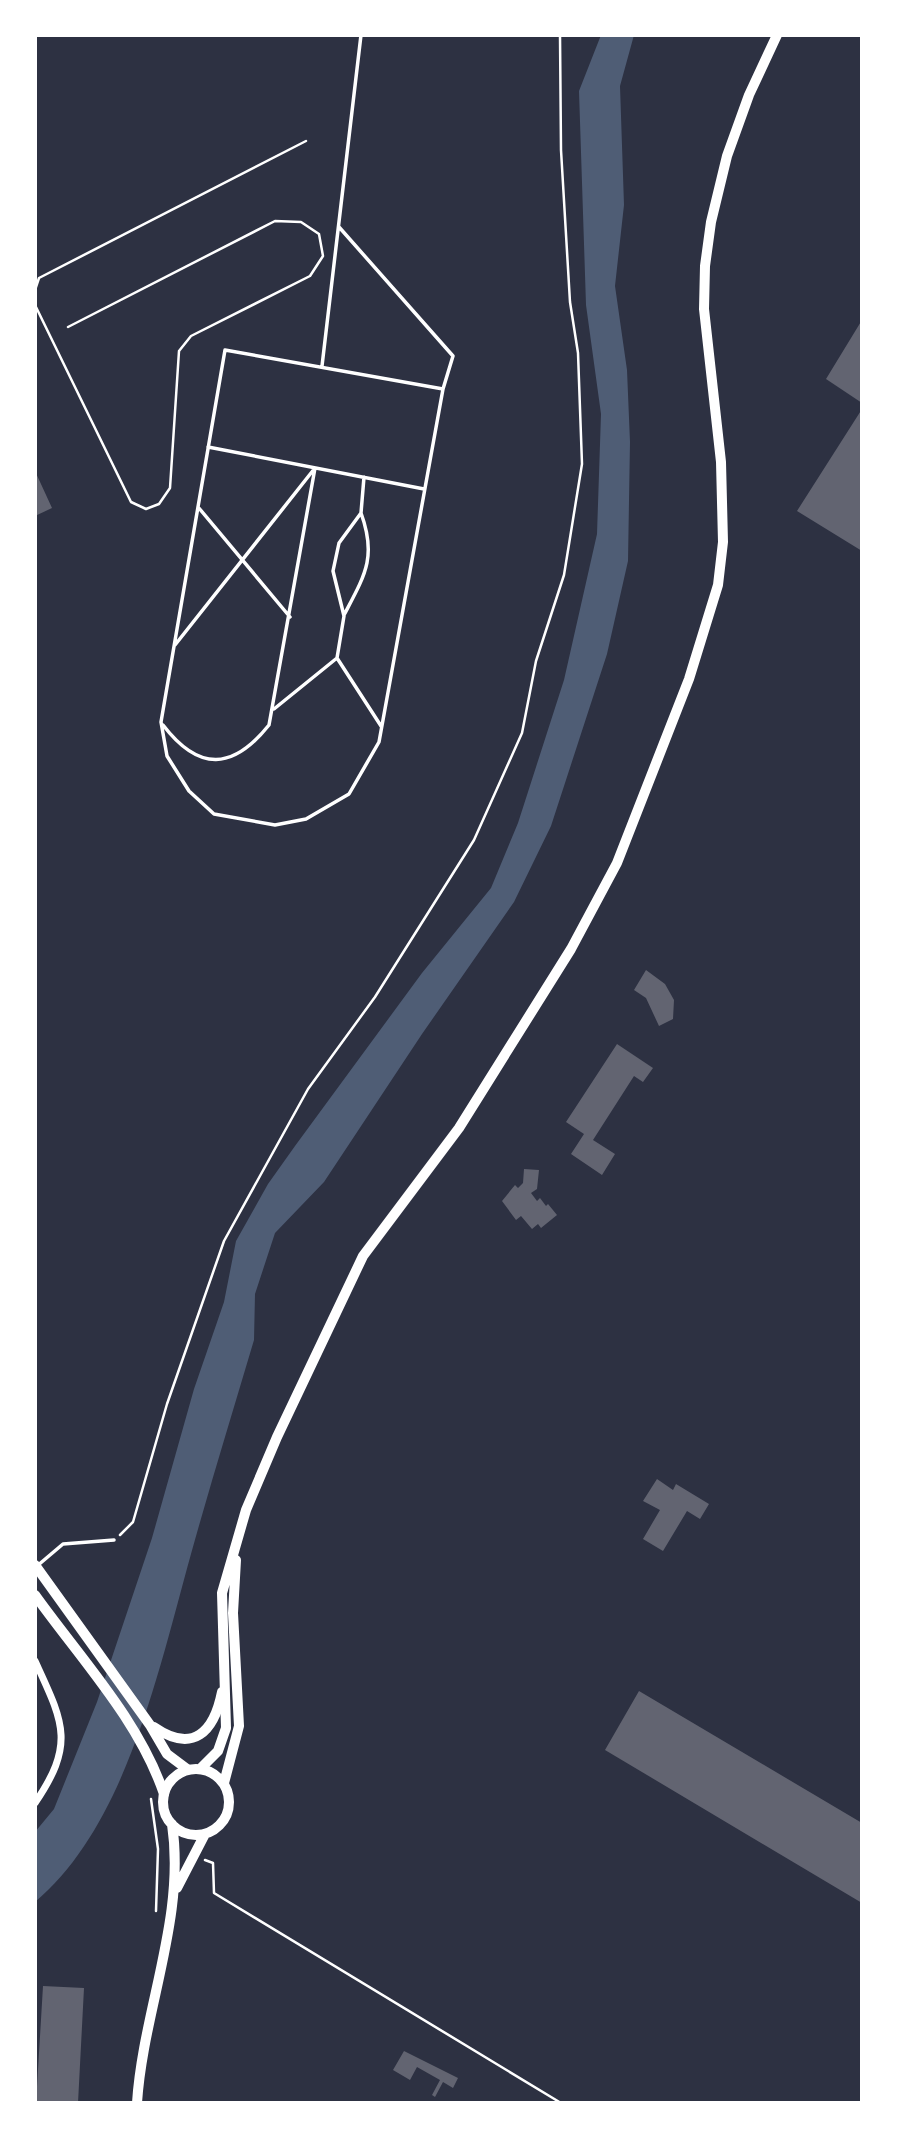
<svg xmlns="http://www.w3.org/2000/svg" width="897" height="2138" viewBox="0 0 897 2138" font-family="Rubik,sans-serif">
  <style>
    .water { fill: #4f5d75 }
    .building { fill: #626471 }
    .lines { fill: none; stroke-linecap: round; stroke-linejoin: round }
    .path { stroke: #fff; stroke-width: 2.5 }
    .service { stroke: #fff; stroke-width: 3.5 }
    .minor { stroke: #fff; stroke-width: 7 }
    .secondary { stroke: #fff; stroke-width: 10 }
    .primary { stroke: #fff; stroke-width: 10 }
  </style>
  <rect width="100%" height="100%" fill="#2d3142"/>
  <path class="water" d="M601,35h33l-14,51 4,119 -9,81 12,84 3,72 -2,119 -21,93 -56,172 -37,76 -92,132 -98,148 -49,51 -20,61 -1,46c-21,71 -43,142 -63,214 -31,111 -64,271 -156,348v-70l19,-23 43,-107 55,-164 42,-149 30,-87 12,-61 32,-57 27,-38 127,-173 69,-85 27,-65 46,-143 33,-146 4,-120 -15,-109 -7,-214z"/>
  <path class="building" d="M862,320v83l-36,-24z
    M862,409v142l-65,-40z
    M35,471l17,37 -17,8z
    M646,970l19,14 9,16 -1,19 -14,7 -13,-28 -12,-8z
    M617,1044l36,24 -10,14 -9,-6 -41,64 22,14 -13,21 -31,-21 13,-20 -18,-12z
    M524,1169l15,1 -2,19 -6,4 6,8 3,-3 6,8 2,-2 9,11 -16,13 -3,-4 -6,5 -11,-13 -5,4 -14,-19 13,-16 3,3 5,-5z
    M657,1479l16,11 3,-6 33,20 -9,15 -13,-8 -24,40 -20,-12 17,-29 -17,-9z
    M639,1691l223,132v80l-257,-153z
    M43,1986l41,2 -6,115h-42z
    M404,2051l54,27 -5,10 -10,-6 -8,15 -3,-2 8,-15 -23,-13 -7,13 -17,-10z"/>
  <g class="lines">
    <path class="path" d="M35,290l4,-12 267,-137
      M35,305l96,197 15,7 13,-5 11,-16 9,-137 12,-15 119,-60 13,-20 -4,-22 -18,-12 -26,-1 -207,106
      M120,1535l13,-13 34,-118 57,-163 84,-152 67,-92 99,-157 48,-107 14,-72 28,-86 18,-111 -4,-111 -8,-51 -9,-152 -1,-115
      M151,1799l7,50 -2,62
      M205,1860l8,3 1,30 347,210"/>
    <path class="service" d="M339,227l114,129 -10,33
      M225,350l218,39 -64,353 -30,52 -43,25 -31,6 -61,-11 -25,-23 -22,-35 -6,-34z
      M322,366l39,-331
      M208,447l216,42
      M364,477l-3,36 -22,30 -6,28 11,45 -7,42 44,68
      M198,507l92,110
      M344,615c21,-40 33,-58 17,-102
      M274,709l63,-51
      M163,725c36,47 70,45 106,0l46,-257 -140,177
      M37,1566l26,-22 51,-4"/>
    <path class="minor" d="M35,1661c28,61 41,82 0,142"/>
    <path class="secondary" d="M35,1565l115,160 17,29 20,15
      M35,1595c45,63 104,125 129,199
      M154,1727c39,27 60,5 68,-35"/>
    <path class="primary" d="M201,1768l17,-17 8,-23 -4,-135 24,-83 31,-73 86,-181 96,-128 112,-179 46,-86 72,-184 29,-94 5,-43 -2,-80 -17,-153 1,-43 6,-44 16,-66 22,-61 28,-60
      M163 1802a33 33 0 1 1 66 0a33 33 0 1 1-66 0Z
      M224,1783l15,-57 -6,-113 3,-53
      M177,1888l28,-54
      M137,2103c6,-93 49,-185 35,-279"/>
  </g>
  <rect width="897" height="2138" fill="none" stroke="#ffffff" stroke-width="74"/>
</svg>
